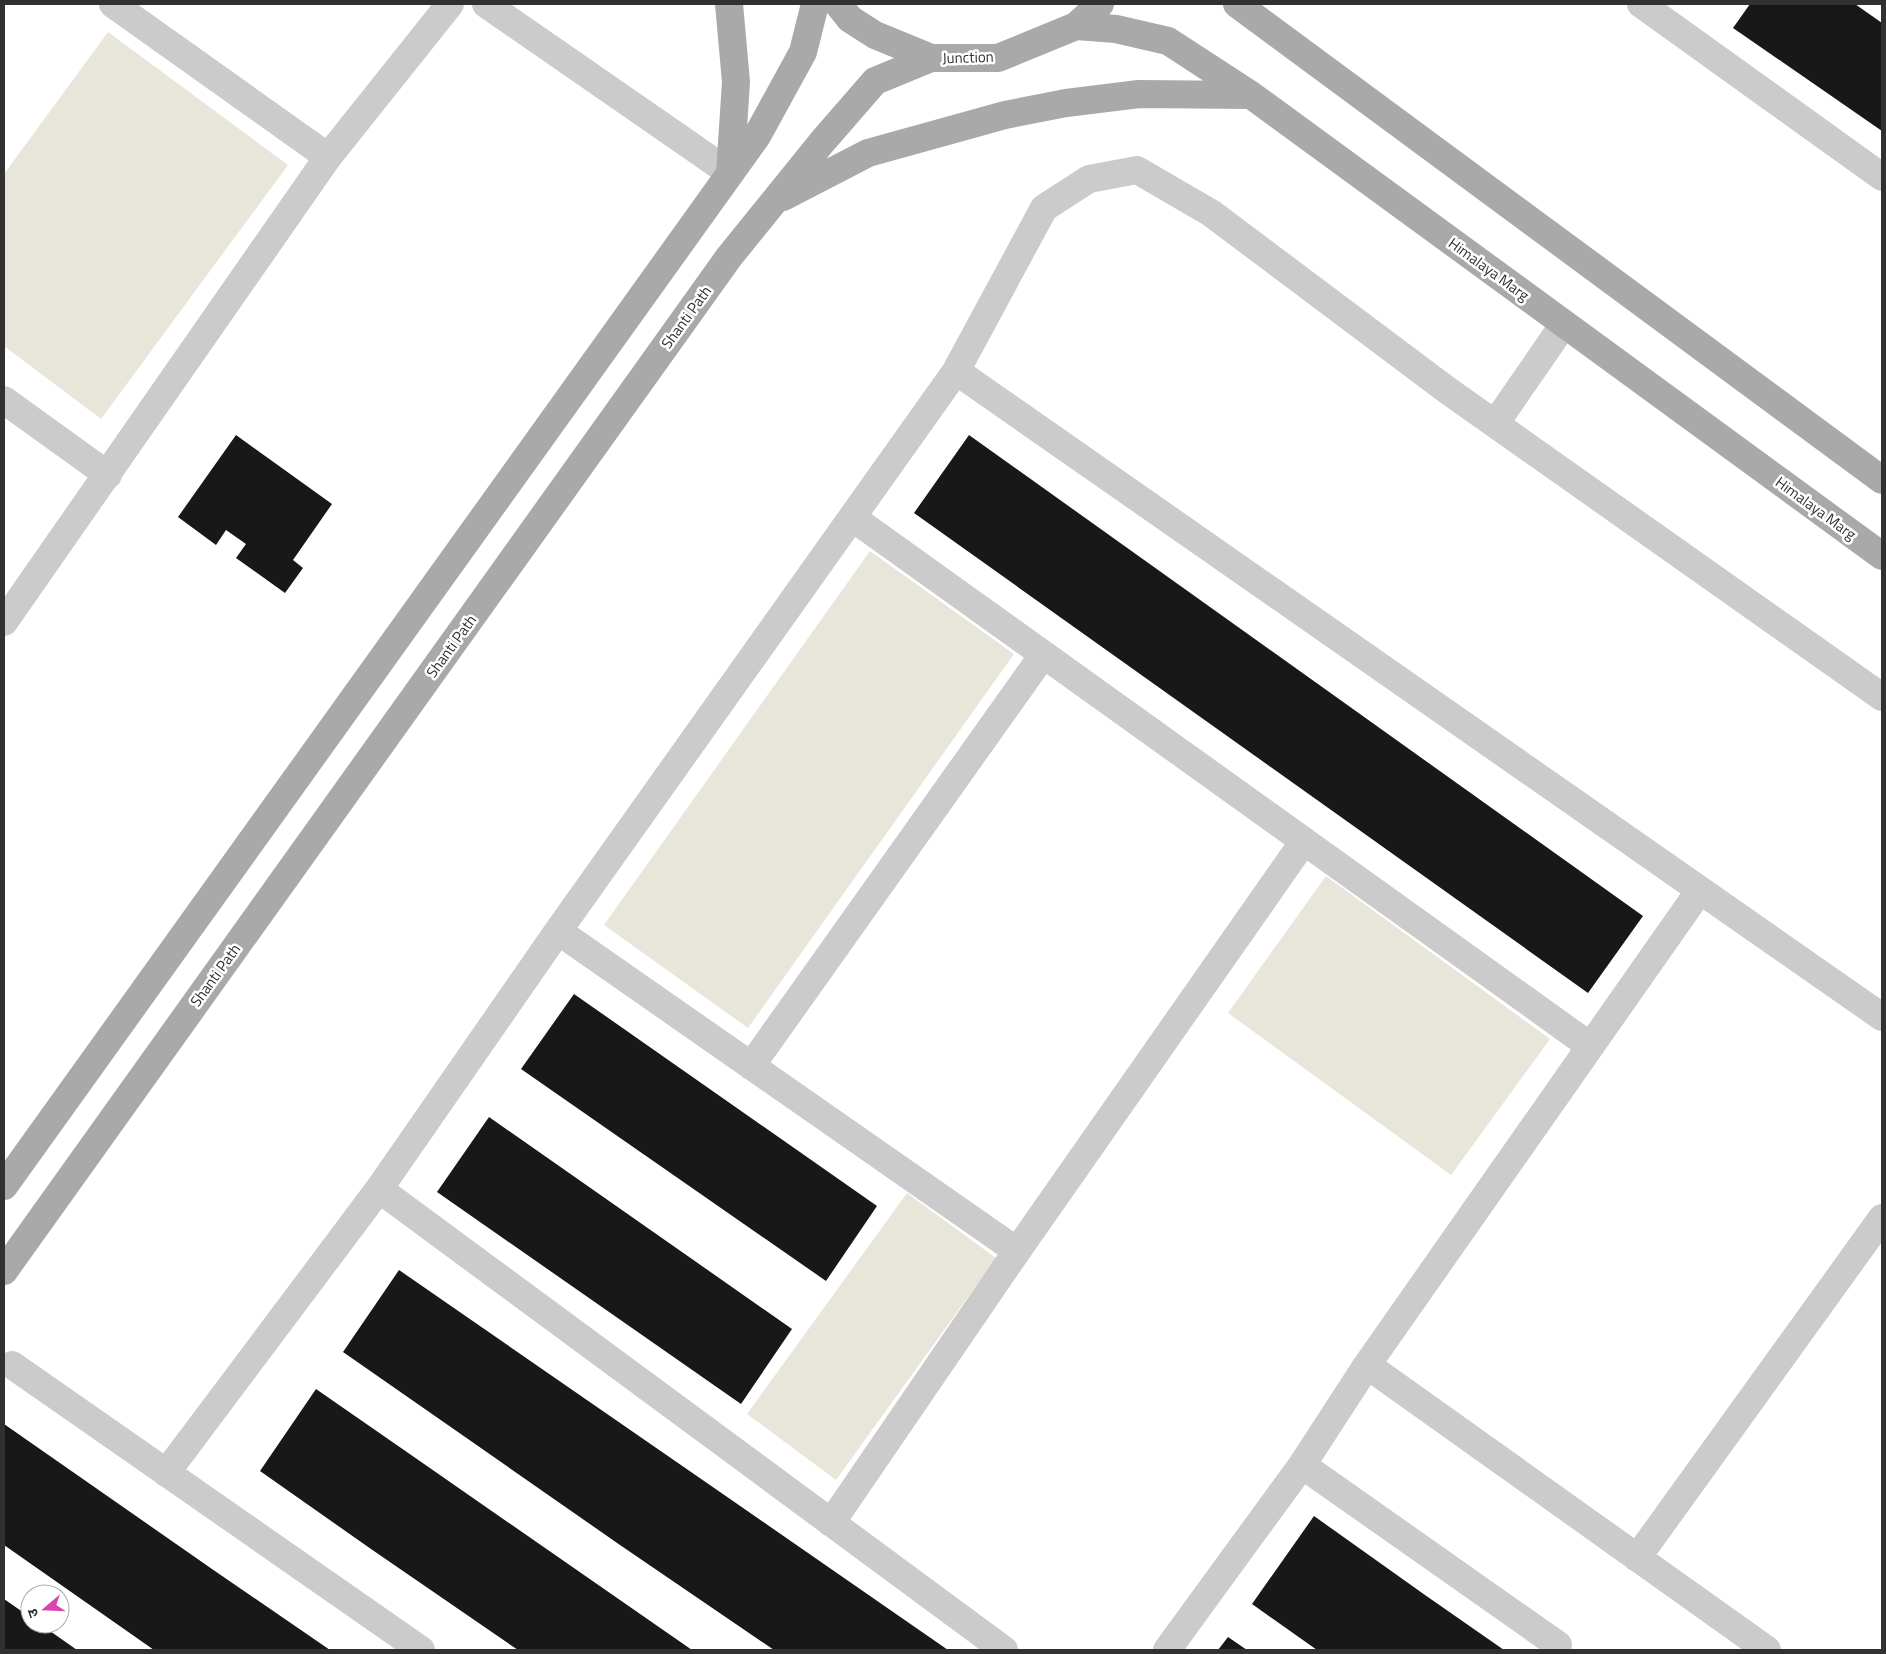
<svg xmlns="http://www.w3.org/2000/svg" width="1886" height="1654" viewBox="0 0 1886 1654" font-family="'Titillium Web','Noto Sans Devanagari',sans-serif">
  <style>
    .green { fill: #e8e5db }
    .building { fill: #181818 }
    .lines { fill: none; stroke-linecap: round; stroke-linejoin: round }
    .minor { stroke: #cbcbcb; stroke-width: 28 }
    .major { stroke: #a9a9a9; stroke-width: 28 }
    .labels { text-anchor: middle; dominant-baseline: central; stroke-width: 5; stroke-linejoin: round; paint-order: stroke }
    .street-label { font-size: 15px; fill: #313131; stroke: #fff }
  </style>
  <rect width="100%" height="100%" fill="#fff"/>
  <path class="green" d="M108,32l180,133 -187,254 -97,-73v-172z
    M870,551l144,103 -266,374 -144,-103z
    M1326,876l224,163 -99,136 -223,-162z
    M907,1193l89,65 -160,222 -89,-66z"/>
  <path class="building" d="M1750,4h105l27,19v108l-149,-103z
    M236,435l96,69 -39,56 10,8 -18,25 -49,-35 10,-14 -20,-14 -10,15 -38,-28z
    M969,435l674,481 -55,77 -674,-480z
    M574,994l303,212 -51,75 -305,-212z
    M489,1117l303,212 -51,75 -304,-212z
    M399,1270l334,231 215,149h-174l-154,-105 -277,-193z
    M316,1389l111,77 265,184h-174l-147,-101 -111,-78z
    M4,1424l208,145 118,81h-176l-150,-105z
    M1314,1516l111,79 79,55h-187l-65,-46z
    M4,1599l26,18v7h10l37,26h-73z
    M1228,1637l19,13h-29z"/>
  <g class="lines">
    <path class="minor" d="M113,4l215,153
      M486,4l244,169
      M1641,4l241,173
      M956,371l926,646
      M4,400l104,75
      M1495,424l69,-100
      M853,518l737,528
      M4,622l324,-465 122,-153
      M558,931l459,320
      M751,1066l292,-411
      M379,1189l625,461
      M12,1365l409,285
      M1367,1365l400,285
      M1302,1465l256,180
      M166,1473l213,-284 179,-258 398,-560 88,-163 45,-29 48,-9 74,43 236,177 435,307
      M831,1523l186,-272 287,-410
      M1637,1558l245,-340
      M1167,1650l135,-185 65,-100 333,-475"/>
    <path class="major" d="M729,4l7,78 -6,91
      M838,4l12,15 25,16 56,23h67l78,-32 24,-22
      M1237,4l645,476
      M1076,26l40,3 52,12 83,54 631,461
      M783,197l85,-44 137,-38 61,-12 73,-9 112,1
      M4,1186l753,-1050 46,-84 12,-48
      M4,1271l725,-1014 93,-115 53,-61 56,-23"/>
  </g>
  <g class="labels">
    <g class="street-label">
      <text transform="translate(968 57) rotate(-2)">Junction</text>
      <text transform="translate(1489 269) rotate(36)">Himalaya Marg</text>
      <text transform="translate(686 317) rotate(-54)">Shanti Path</text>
      <text transform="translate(1816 508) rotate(36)">Himalaya Marg</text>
      <text transform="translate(451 646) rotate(-54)">Shanti Path</text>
      <text transform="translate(215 975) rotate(-54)">Shanti Path</text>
    </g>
  </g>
  <rect width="1886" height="1654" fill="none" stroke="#313131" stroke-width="10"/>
  <g transform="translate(45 1609) rotate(251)"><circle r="24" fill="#ffffff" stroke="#adadad"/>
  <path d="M0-4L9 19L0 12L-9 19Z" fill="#d646b1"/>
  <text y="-8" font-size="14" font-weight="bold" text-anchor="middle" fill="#313131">उ</text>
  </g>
</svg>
